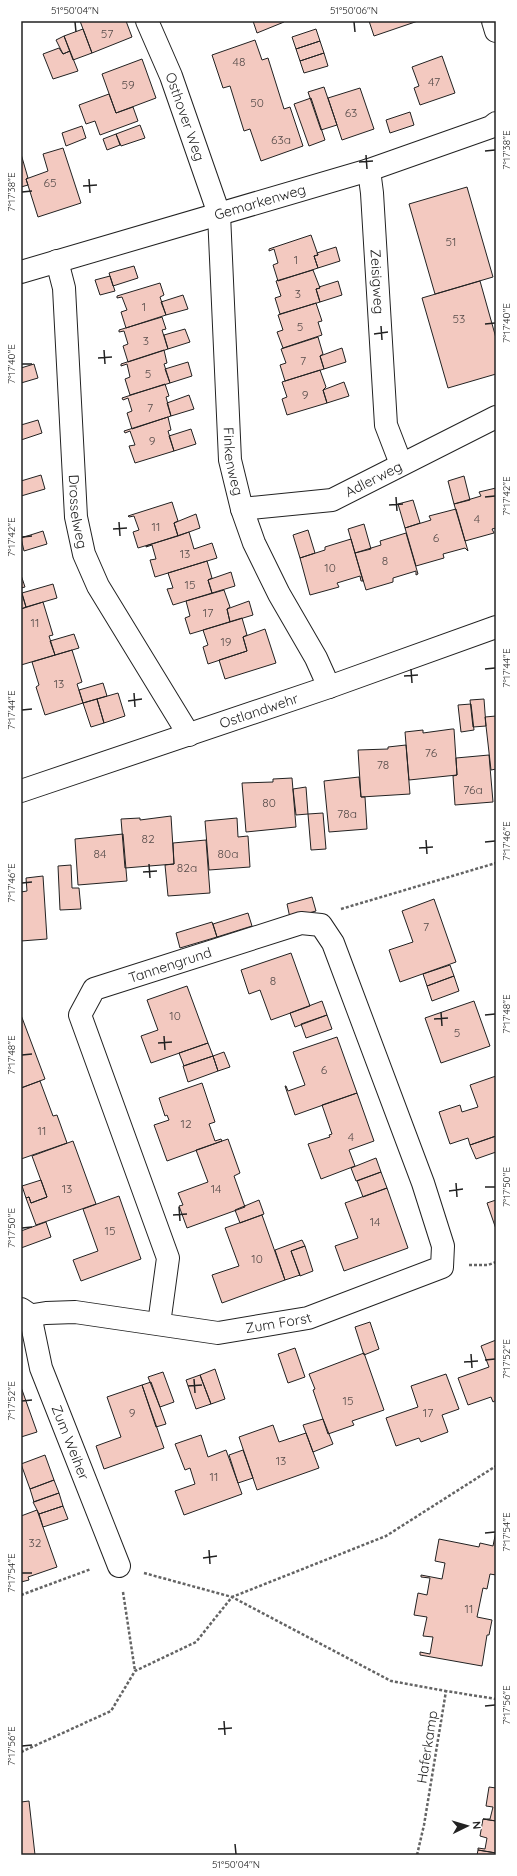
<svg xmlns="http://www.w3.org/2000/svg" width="517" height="1876" viewBox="0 0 517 1876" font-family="Quicksand,sans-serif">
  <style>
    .building { fill: #f3c9c0; stroke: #222 }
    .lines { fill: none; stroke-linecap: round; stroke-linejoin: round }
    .minor-casing { stroke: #222; stroke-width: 24 }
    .path { stroke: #646464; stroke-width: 2.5; stroke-dasharray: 3 2; stroke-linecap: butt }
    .minor { stroke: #fff; stroke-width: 22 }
    .ticks { fill: none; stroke: #222; stroke-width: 1.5 }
    .labels { text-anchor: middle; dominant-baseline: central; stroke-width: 3; stroke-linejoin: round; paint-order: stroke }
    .number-label { font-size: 12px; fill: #564c4a }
    .street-label { font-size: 14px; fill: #222; stroke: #fff }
    .neatline { fill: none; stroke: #222; stroke-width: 1.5 }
    .ticks-label { font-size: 10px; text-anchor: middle; fill: #222 }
  </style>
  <rect width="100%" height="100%" fill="#fff"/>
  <path class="building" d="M80,21h46l6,16 -40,16z
    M253,21h31v1l-27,11z
    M369,21h49l-44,15z
    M83,29l9,24 -19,7 -9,-24z
    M316,29l4,12 -24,8 -4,-12z
    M64,36l6,15 -7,3 -7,-14z
    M255,40l7,20 6,-2 16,51 6,-2 13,39 -42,15 -11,-32 -6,2 -14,-45 -7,2 -11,-33z
    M320,41l4,12 -24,8 -4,-12z
    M59,48l4,6 7,-3 8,20 -25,8 -10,-25z
    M324,53l4,13 -24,7 -4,-12z
    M442,56l13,37 -35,12 -6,-17 5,-2 -7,-19z
    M142,59l14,39 -40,15 -14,-39z
    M324,87l13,38 -16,5 -13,-38z
    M360,88l14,41 -32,11 -14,-42z
    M109,94l7,19 17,-6 5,14 -38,14 -5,-14 -9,3 -7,-19z
    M311,98l14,42 -16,6 -15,-42z
    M410,112l4,13 -24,8 -4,-13z
    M140,125l5,13 -24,8 -5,-12z
    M82,126l4,12 -20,8 -4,-13z
    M116,134l4,11 -13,5 -4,-11z
    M63,148l18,55 -43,14 -12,-38 22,-8 -5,-17z
    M21,154l7,24 -2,1 2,6 -7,2z
    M467,187l26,90 -58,17 -26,-90z
    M311,235l7,20 -4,1 4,12 -40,13 -5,-16 5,-2 -4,-14 -5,2v-2z
    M336,247l4,14 -22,7 -4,-12 4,-1 -1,-2z
    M134,266l4,12 -25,8 -4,-13z
    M313,270l7,18 -4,1 4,13 -40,12 -5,-16 6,-2 -5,-15z
    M110,276l5,15 -15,4 -5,-15z
    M338,281l4,14 -22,7 -4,-13 4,-1 -1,-1z
    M480,281l16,57v36l-48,14 -26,-90z
    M160,283l4,12 -4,2 6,18 -40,13 -5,-16 6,-2 -5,-13 -5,1v-2z
    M183,295l5,14 -22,6 -5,-13z
    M316,303l6,18 -4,1 4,13 -39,13 -6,-16 6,-2 -5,-15z
    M162,317l4,12 -4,1 6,19 -40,13 -5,-16 5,-2 -4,-13 -5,1v-2z
    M185,329l5,13 -22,7 -4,-14z
    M318,337l5,17 -3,2 4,13 -39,12 -5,-16 6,-2 -5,-14z
    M342,348l4,14 -22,7 -4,-13z
    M164,350l3,13 -3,1 6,19 -40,12 -5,-16 5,-2 -3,-13 -6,2v-2z
    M188,362l4,14 -22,7 -5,-14z
    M34,364l4,14 -17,5v-15z
    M320,370l6,17 -3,3 4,13 -40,12 -5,-16 5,-2 -5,-15z
    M344,382l5,14 -22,7 -4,-13z
    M165,384l4,12 -3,1 5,19 -39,13 -5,-16 5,-2 -4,-13 -5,2 -1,-2z
    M189,395l5,14 -23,7 -4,-13z
    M168,417l3,13 -3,1 6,20 -39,12 -6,-17 6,-1 -5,-14 -5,2 -1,-2z
    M38,420l4,13 -21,7v-15z
    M191,429l5,15 -22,7 -5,-15z
    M41,475l4,14 -24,7v-15z
    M464,476l6,24 -16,4 -6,-23z
    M496,488v40l-4,1 2,4 -29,8 -11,-37 27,-8 -2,-4z
    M413,500l7,23 -15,5 -7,-24z
    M172,502l6,19 -4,2 4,13 -40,12 -5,-16 6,-2 -5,-14 -5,1 -1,-1z
    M456,509l12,42 -3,-3 -22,6 1,4 -28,8 -11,-38 26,-8 -2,-4z
    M196,514l4,14 -22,8 -4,-13z
    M364,524l7,25 -16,4 -7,-24z
    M308,530l7,23 -15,5 -7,-23z
    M43,531l4,13 -23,7 -3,-13z
    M189,532l5,17 18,-6 5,15 -62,19 -5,-17 6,-1 -4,-14 -6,2v-1z
    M406,533l12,41 -2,1v-4l-23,7v4l-27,8 -11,-37 26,-8 -1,-4z
    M351,539l12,42h-2l-1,-5 -23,7 2,4 -29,8 -10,-37 25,-8v-3z
    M207,561l5,17 -4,2 4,13 -39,12 -6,-16 6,-1 -5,-15z
    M231,572l4,14 -23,7 -4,-13z
    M21,575l4,12 -4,1z
    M53,584l4,14 -31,9 -4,-14z
    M224,590l6,17 -3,2 3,13 -40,12 -5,-16 5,-2 -4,-15z
    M21,591l5,16 -5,2z
    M249,601l4,14 -23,7 -3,-13z
    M43,602l10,33 -4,1 6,19 -34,10v-56z
    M242,618l5,17 -4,2 4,14 -39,13 -5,-17 5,-2 -5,-15z
    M265,629l11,34 -51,16 -6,-19 28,-9 -4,-14z
    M74,634l5,14 -24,7 -5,-14z
    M72,650l10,32 -5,2 6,19 -38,12 -9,-28 3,-2 -7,-23z
    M103,683l4,13 -24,7 -4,-13z
    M118,693l7,23 -21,7 -7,-24z
    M97,699l7,24 -13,4 -8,-24z
    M484,699l2,27 -13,1 -3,-27z
    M471,704l3,26 -13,2 -3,-27z
    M496,716v53l-5,1 -6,-53z
    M452,729h2l3,46 -48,5 -4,-48 18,-2v3z
    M406,745l4,49 -49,3 -3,-47 30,-1v-2z
    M489,755l4,47 -38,3 -2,-29 4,-1 -1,-17z
    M359,777l2,20h4l2,32 -38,3 -5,-51z
    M292,778l4,49 -50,5 -4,-49 31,-1v-3z
    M306,787l2,27 -12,1 -3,-26z
    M323,813l3,36 -15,1 -3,-36z
    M171,816l3,48 -49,4 -4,-49 19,-1v2z
    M237,818l1,19 10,-1 2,31 -41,3 -4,-49z
    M123,834l4,47 -49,4 -3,-46z
    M206,840l4,53 -42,3 -3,-31 9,-1 -1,-21z
    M71,865l1,23h7l2,21 -21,1 -2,-44z
    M43,876l4,63 -26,2v-49l6,-1 -1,-13z
    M312,897l4,14 -26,7 -3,-14z
    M434,899l22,63 -56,20 -11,-32 24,-8 -11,-31z
    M248,913l4,13 -35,11 -4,-13z
    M212,922l5,15 -37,11 -4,-15z
    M291,953l19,53 -39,14 -11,-30 -11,4 -8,-24z
    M450,965l4,11 -27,10 -4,-12z
    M454,976l5,15 -27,10 -5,-15z
    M187,986l21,57 -57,20 -10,-27 17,-6 -11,-30z
    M322,1001l5,14 -32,12 -5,-14z
    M474,1001l16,45 -49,17 -16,-45z
    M21,1015l24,64 -24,9z
    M327,1015l5,14 -26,9 -5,-14z
    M337,1037l20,56 -62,22 -10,-29h1l2,5 17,-6 -12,-33z
    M208,1043l5,13 -29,10 -5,-13z
    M224,1052l6,15 -12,4 -5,-15z
    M213,1056l5,15 -30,11 -5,-16z
    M496,1076v60l-26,9 -2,-7 -18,6 -11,-32 21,-7 2,7 16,-5 -8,-22z
    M40,1081l13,35 4,-1 10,28 -46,16v-71z
    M202,1083l13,39 -6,2 6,17 6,-2 1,2 -55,20 -13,-36 15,-5 -2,-5 -2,1 -6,-18z
    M357,1093l17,48 -25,9 6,16 -34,13 -13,-35 22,-7 -1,-2 3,-1 -10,-29z
    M496,1136v16l-20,7 -6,-14z
    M228,1139l12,34 -6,3 11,31 -58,21 -8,-22 4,-1 -5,-12 30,-11 -12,-32z
    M73,1141l23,63 -60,21 -10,-27 3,-1 2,6 16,-6 -15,-41z
    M376,1158l5,14 -25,9 -5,-13z
    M381,1172l6,16 -24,9 -6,-16z
    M41,1180l6,17 -16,6 -2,-6 -3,1 -4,-12z
    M387,1188l21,60 -64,23 -9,-25 23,-8 -13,-35z
    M119,1196l22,63 -60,22 -8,-21 25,-9 -15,-42z
    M259,1200l5,14 -24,9 -5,-13z
    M496,1200v29l-9,-26z
    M262,1215l23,65 -63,23 -10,-28 27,-9 -14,-38z
    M46,1222l5,15 -30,11v-17z
    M302,1240l3,6 -14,5 9,24 -15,5 -10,-30z
    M305,1246l8,25 -13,5 -9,-25z
    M370,1322l9,27 -15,6 -9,-28z
    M496,1340v60l-3,2 -2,-5 -23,8 -10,-27 31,-11 -8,-21z
    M295,1348l10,29 -17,6 -10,-29z
    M364,1353l20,57 -32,11 2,4 -26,9 -15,-44 2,-1 -6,-15z
    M215,1369l10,30 -14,5 -11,-29z
    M163,1372l11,30 -14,5 -12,-30z
    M446,1374l13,35 -17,6 6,17 -27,10 -2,-4 -23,8 -10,-28 32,-11 -7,-21z
    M200,1375l11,29 -15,5 -10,-29z
    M151,1382l15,42 -10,3 -14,-42z
    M142,1385l22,63 -60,21 -8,-23 25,-9 -14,-40z
    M21,1387l16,45 -16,5z
    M323,1419l10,25 -20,8 -10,-27z
    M273,1425l6,17 27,-9 13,35 -62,22 -18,-53z
    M201,1435l7,22 18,-7 16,44 -58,21 -9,-24 20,-7 -5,-16 -5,2 -10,-26z
    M243,1450l10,28 -15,5 -9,-28z
    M45,1455l9,25 -24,9 -9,-25z
    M54,1480l5,13 -25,9 -4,-13z
    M59,1493l4,13 -24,8 -6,-12z
    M63,1506l5,13 -25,8 -4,-13z
    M37,1510l20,57 -29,10 1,3 -8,2v-66z
    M496,1531v44l-6,-1 -3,15 -4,-1 -6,29 15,3 -3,15h-2l-5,31 -62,-11v-3l10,2 3,-17 -10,-1 4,-19 -13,-2 4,-22 9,2 3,-17 -9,-1v-2l21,4 3,-16 -10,-2 4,-22 40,8 1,-4 13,3z
    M489,1787l7,1v33l-13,-2h7l3,-12 -7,-1z
    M29,1801l6,54h-14v-53z
    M483,1819l13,2v32l-18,-3v-2l7,1 2,-11 -7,-2z
    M478,1850l18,3v2h-19z"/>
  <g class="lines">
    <g class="minor-casing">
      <g id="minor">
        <path id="s1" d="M147,21l24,55 48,138 11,246 12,49 12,34 25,51 37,64 13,29"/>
        <path d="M493,21l3,10"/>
        <path id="s2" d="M369,170l3,23 14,232 15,39"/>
        <path id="s3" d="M57,261l7,27 12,229 8,37 14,32 91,149"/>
        <path id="s4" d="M21,272l348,-102 122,-43 5,-4"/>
        <path id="s5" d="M242,509l90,-9 164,-83"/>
        <path id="s6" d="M21,791l308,-104 167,-60"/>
        <path id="s7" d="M21,1309l9,6 11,53 78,198"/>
        <path id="s8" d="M21,1317l25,-4 29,-1 143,21 90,-15 134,-51 1,-21 -20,-63 -90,-240 -12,-18 -20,-2 -207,66 -14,26 88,243 -9,66"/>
      </g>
    </g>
    <path class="path" d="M341,909l155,-46
      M469,1265h19l8,-3
      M144,1573l88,24 159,84 55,10
      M123,1592l12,79
      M21,1595l70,-26
      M21,1752l90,-41 24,-40 61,-29 36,-45 154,-61 110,-70
      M417,1855l7,-30 22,-134 50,8"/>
    <use href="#minor" class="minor"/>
  </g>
  <path class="ticks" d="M75,22l1,10M354,22l1,10M485,151l10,-1M366,155l1,14M359,162l14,-1M89,179l1,14M83,186l14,-1M22,192l10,-1M485,324l10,-1M381,326l1,14M374,334l14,-2M104,350l1,14M98,358l14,-1M22,364h10M396,497l1,14M485,497l10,-1M389,505l14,-1M119,522l1,14M113,529l14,-1M22,537l10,-1M411,669l1,14M485,669l10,-1M404,676l14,-1M134,693l1,14M128,701l14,-2M22,710l10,-1M426,840l1,14M485,842l10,-1M419,848l14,-1M149,864l1,14M143,872l14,-1M22,883l10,-1M441,1012l1,14M485,1015l10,-1M434,1019l14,-1M164,1036l1,14M158,1043l14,-1M22,1055l10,-1M456,1183l1,14M485,1187h10M449,1191l14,-2M179,1207l1,14M173,1215l14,-1M22,1228l10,-1M471,1354l1,14M485,1360l10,-1M464,1362l14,-1M194,1379l1,14M188,1386l14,-1M22,1401l10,-1M485,1533l10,-1M209,1550l1,14M203,1558l14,-2M22,1573h10M485,1706l10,-1M224,1721l1,14M218,1729l14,-1M22,1746l10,-1M235,1844l1,10"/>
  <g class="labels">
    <g class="number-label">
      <text x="107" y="33">57</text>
      <text x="239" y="61">48</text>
      <text x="434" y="81">47</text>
      <text x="128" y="84">59</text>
      <text x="257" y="102">50</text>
      <text x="351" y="112">63</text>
      <text x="281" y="139">63a</text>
      <text x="50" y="182">65</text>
      <text x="451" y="241">51</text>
      <text x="296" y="259">1</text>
      <text x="298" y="293">3</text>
      <text x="144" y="306">1</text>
      <text x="459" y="318">53</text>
      <text x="300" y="326">5</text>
      <text x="146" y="340">3</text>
      <text x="303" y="360">7</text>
      <text x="148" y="373">5</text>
      <text x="305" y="394">9</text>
      <text x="150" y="407">7</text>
      <text x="152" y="440">9</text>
      <text x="477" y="518">4</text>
      <text x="156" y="526">11</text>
      <text x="436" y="537">6</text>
      <text x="185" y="553">13</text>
      <text x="385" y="560">8</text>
      <text x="330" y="567">10</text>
      <text x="190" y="584">15</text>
      <text x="208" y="612">17</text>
      <text x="35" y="622">11</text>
      <text x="226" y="641">19</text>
      <text x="59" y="683">13</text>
      <text x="431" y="752">76</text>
      <text x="383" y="764">78</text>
      <text x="473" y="789">76a</text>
      <text x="269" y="802">80</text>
      <text x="347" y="813">78a</text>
      <text x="148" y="838">82</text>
      <text x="100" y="853">84</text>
      <text x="228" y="853">80a</text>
      <text x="187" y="867">82a</text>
      <text x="426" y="926">7</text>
      <text x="273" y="980">8</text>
      <text x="175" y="1015">10</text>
      <text x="457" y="1032">5</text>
      <text x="324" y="1069">6</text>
      <text x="186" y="1123">12</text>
      <text x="42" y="1130">11</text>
      <text x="351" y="1136">4</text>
      <text x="67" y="1188">13</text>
      <text x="216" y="1188">14</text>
      <text x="375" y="1221">14</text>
      <text x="110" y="1230">15</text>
      <text x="257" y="1258">10</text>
      <text x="348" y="1400">15</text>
      <text x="132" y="1412">9</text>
      <text x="428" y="1412">17</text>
      <text x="281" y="1460">13</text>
      <text x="214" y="1476">11</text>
      <text x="35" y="1542">32</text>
      <text x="469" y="1608">11</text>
    </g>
    <g class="street-label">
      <text stroke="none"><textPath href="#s1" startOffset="103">Osthover Weg</textPath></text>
      <text stroke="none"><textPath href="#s4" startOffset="249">Gemarkenweg</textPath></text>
      <text stroke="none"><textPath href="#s2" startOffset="112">Zeisigweg</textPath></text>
      <text stroke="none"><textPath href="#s1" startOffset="454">Finkenweg</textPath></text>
      <text stroke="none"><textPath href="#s5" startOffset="137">Adlerweg</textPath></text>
      <text stroke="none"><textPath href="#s3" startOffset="252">Drosselweg</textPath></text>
      <text stroke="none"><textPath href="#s6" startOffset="251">Ostlandwehr</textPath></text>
      <text transform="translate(170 965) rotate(-18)">Tannengrund</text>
      <text stroke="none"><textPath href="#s8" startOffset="260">Zum Forst</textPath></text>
      <text stroke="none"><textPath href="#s7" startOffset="145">Zum Weiher</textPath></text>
      <text transform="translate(427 1747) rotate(-81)">Haferkamp</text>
    </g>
  </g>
  <rect width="517" height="1876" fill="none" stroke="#ffffff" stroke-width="44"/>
  <g transform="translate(467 1826) rotate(85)" stroke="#ffffff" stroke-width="3" paint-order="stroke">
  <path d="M0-3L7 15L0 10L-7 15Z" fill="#222222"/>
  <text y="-6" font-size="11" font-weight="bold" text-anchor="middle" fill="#222222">N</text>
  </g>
  <rect x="22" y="22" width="473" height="1832" class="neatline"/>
  <g class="ticks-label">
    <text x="75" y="14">51°50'04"N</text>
    <text x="354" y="14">51°50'06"N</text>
    <text transform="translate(506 150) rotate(-90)" y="4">7°17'38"E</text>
    <text transform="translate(11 192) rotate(-90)" y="4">7°17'38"E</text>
    <text transform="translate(506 323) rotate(-90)" y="4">7°17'40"E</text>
    <text transform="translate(11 364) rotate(-90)" y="4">7°17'40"E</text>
    <text transform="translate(506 496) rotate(-90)" y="4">7°17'42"E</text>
    <text transform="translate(11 537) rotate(-90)" y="4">7°17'42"E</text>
    <text transform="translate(506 668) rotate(-90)" y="4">7°17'44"E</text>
    <text transform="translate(11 710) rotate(-90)" y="4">7°17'44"E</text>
    <text transform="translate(506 841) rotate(-90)" y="4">7°17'46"E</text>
    <text transform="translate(11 883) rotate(-90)" y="4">7°17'46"E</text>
    <text transform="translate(506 1014) rotate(-90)" y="4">7°17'48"E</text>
    <text transform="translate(11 1055) rotate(-90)" y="4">7°17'48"E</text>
    <text transform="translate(506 1187) rotate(-90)" y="4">7°17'50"E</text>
    <text transform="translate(11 1228) rotate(-90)" y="4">7°17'50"E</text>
    <text transform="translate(506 1359) rotate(-90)" y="4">7°17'52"E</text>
    <text transform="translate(11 1401) rotate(-90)" y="4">7°17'52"E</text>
    <text transform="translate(506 1532) rotate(-90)" y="4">7°17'54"E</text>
    <text transform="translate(11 1573) rotate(-90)" y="4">7°17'54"E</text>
    <text transform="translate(506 1705) rotate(-90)" y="4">7°17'56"E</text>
    <text transform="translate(11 1746) rotate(-90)" y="4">7°17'56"E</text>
    <text x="236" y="1868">51°50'04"N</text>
  </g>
</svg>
